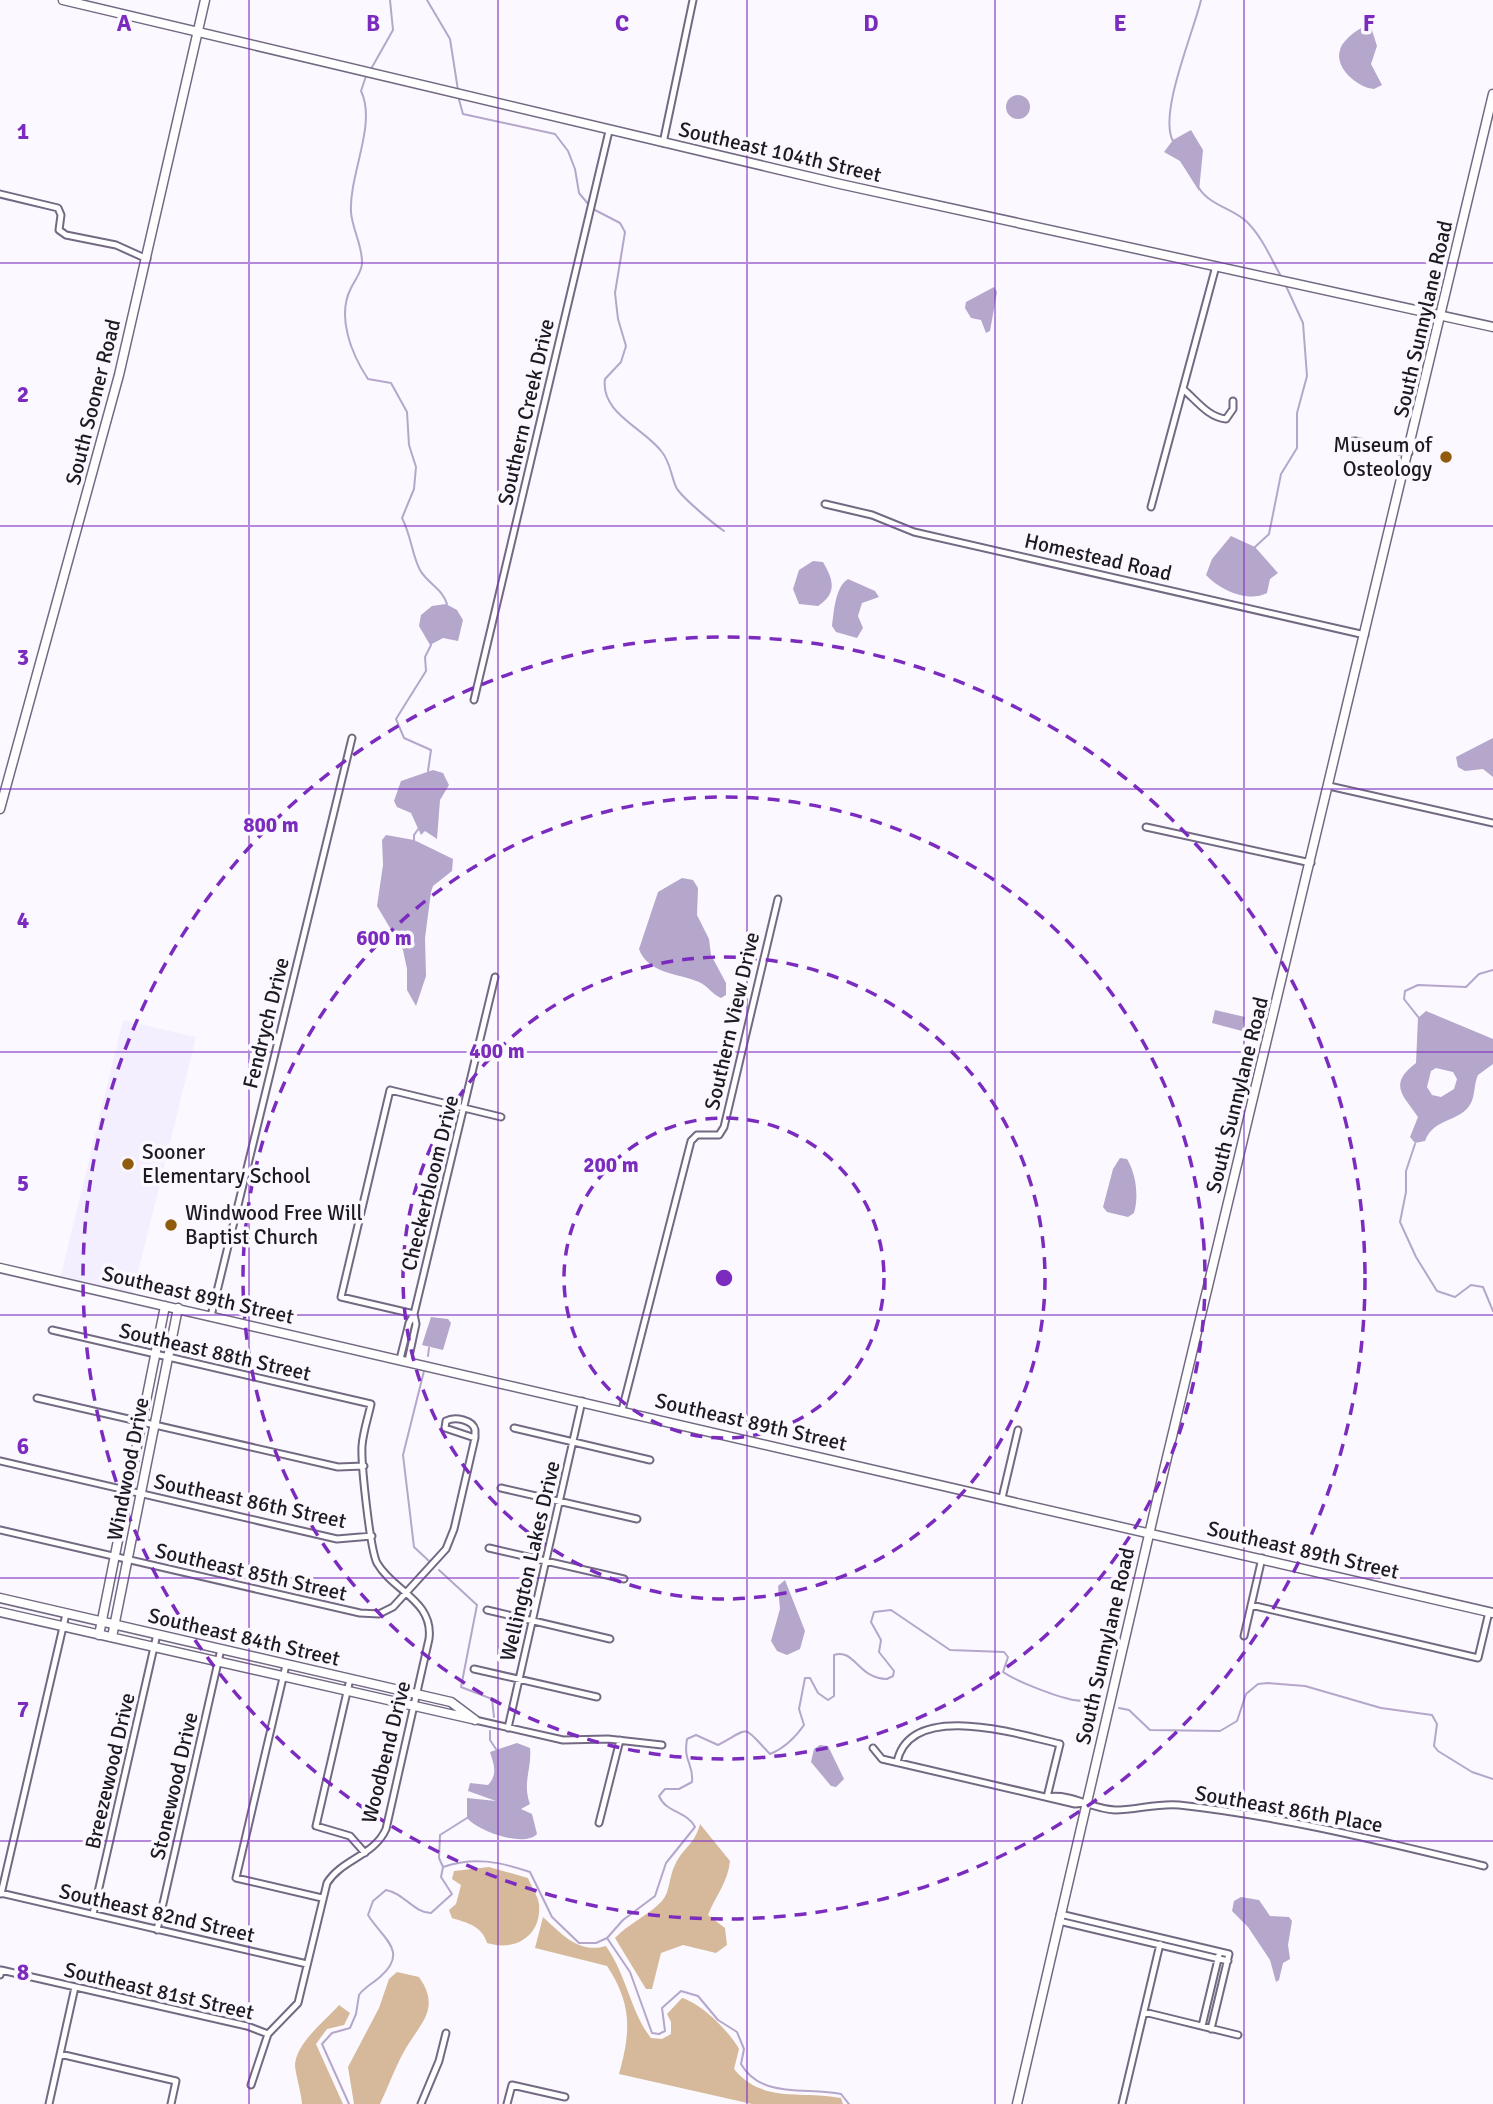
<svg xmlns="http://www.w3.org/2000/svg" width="1493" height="2104" viewBox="0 0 1493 2104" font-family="Signika,sans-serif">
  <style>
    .built { fill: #f4effe }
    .forest { fill: #d6b99a }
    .water { fill: #b5a6cb; fill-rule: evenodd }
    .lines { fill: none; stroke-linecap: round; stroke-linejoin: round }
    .stream { stroke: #b5a6cb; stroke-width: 2 }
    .street-casing { stroke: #736983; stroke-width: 9 }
    .secondary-casing { stroke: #736983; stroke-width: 11 }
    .street { stroke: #fff; stroke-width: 5 }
    .secondary { stroke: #fff; stroke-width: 8 }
    .grid { fill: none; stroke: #7b2cbf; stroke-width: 2; stroke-opacity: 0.55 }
    .ring { fill: none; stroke: #7b2cbf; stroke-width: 3.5; stroke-dasharray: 12 9 }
    .poi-dot { fill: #905b0d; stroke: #fbf9ff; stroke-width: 2.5 }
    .labels { text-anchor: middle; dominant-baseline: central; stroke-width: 7; stroke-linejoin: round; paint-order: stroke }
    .street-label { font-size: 21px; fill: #1e1a24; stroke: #fbf9ff }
    .poi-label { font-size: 21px; fill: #1e1a24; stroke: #fbf9ff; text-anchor: start }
    .grid-label { font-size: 23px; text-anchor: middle; font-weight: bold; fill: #7b2cbf; stroke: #fbf9ff; stroke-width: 7; stroke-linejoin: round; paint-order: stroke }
    .centre { fill: #7b2cbf; stroke: #fbf9ff; stroke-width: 3.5 }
    .ring-label { font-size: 21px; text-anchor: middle; font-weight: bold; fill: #7b2cbf; stroke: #fbf9ff; stroke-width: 7; stroke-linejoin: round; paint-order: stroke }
  </style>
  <rect width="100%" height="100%" fill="#fbf9ff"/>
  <path class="built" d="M123,1020l73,17 -63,256 -73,-14z"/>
  <path class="forest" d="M700,1824l30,37c-2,21 -14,34 -22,54l17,13 2,17 -11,8 -33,-8 -22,8 -9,36h-6l-31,-51c14,-15 33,-22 47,-37 8,-9 7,-25 13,-36 8,-18 19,-19 25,-41z
    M489,1867l39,11c3,8 10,18 11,26 3,32 -24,48 -52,39 -5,-17 -19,-20 -35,-25l-3,-8 7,-6 5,-19 -9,-6 2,-8z
    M543,1917c19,17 35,37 63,29 21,30 25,67 45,92l11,1 9,-5v-12l-4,-8 15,-16c19,5 48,34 57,51l-5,20c29,35 66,21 107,29l2,6h-91l-133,-30c12,-43 13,-70 -12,-108l-72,-18z
    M397,1972l22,5c22,31 2,46 -13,71 -10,17 -17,37 -26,56h-26l-6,-37 31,-59 10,-29z
    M339,2005l11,8 -6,12 -17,4 -11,15 27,60h-41c-1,-12 -6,-28 -7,-38 0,-22 30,-45 44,-61z"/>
  <path class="water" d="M1370,24l7,22 -6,18 11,21 -8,4c-16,-1 -40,-21 -34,-39 3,-11 20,-23 30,-26z
    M1006 107a12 12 0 1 1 24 0a12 12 0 1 1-24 0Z
    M1191,130l12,20 -4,41 -19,-30 -16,-9 9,-12z
    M994,287l3,5 -7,39 -4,2 -5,-13 -10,-2 -6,-10 1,-6z
    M1231,536l24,11 23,26 -8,6 -3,14c-19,10 -47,-3 -61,-18l6,-16z
    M813,561l10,1c10,17 15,31 -5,44l-19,-2 -6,-15 6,-19z
    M848,579l27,12 4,6 -17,6 -4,13 5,12 -6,10 -21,-6 -4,-6c2,-14 3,-39 16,-47z
    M446,604l11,6 6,10 -5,21 -15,-3 -13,7 -11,-19 2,-11 11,-9z
    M1493,738v39l-10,-8 -18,2 -7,-4 -2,-10z
    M433,770l10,3 6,12 -9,15 -3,39 -12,-8 -4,4 -10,-22 -14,-6 -3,-6 7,-20z
    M386,835l28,5 39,19 -1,12 -19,15 -2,6 -6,46 1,38 -10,30 -9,-16v-21l-4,-19 -26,-44 6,-41 -1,-25z
    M682,878l11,2 5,8 -1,27 12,24 2,16 15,28v12l-5,3c-8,-3 -13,-12 -22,-16 -21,-9 -51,-8 -60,-33l19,-57z
    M1215,1010l30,7 -3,14 -30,-8z
    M1426,1011l67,28v25l-15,11c-4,8 -3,21 -7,28 -11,20 -37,14 -46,38l-10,2 -5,-6 8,-20c-14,-21 -31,-32 -2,-54l2,-45zM1436,1068l17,4 4,7 -3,10 -13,8 -9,-2 -5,-8 4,-16z
    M1120,1158l7,1c9,15 12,37 7,54l-6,4 -21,-5 -4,-5 10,-38z
    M431,1317l17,2 3,4 -8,27 -21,-5z
    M785,1580l20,51 -5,18 -13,6 -10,-4 -6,-10 9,-32 -2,-23z
    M517,1743l13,5c2,22 -8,34 0,56l-9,5 11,5 5,20c-13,14 -59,-3 -70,-16v-20l29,3 -28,-10 2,-8 18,2c10,-11 6,-20 2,-33z
    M820,1745l8,1 16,33 -8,8 -5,-1 -20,-24 3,-13z
    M1241,1897l18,3 11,16 19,1 3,4 -4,24 2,14 -7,4 -4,17 -3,2 -6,-22 -22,-33 -16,-16 2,-10z"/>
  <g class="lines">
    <path class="stream" d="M427,0l23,39 8,51
      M371,69l22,-39 -3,-30
      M366,76l-5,15c16,33 -12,83 -10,121 1,17 12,34 11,52 -1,9 -7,16 -11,24 -15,29 1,67 17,91l23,4 16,29 2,33 7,22 -2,22 -12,29c9,17 10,37 18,52 7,13 23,19 27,34
      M458,96l5,18 92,20 13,17 7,18 4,24 10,12
      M1173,141c-15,-27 21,-110 28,-141
      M1199,188c10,17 35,21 48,34 16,16 24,37 35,56
      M593,209l27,14 5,9 -10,61 3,26 8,27 -5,16 -16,17c-5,34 39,49 57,73 8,10 9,23 14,35 4,9 39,38 48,44
      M1255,547l14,-13 12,-60 16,-26v-35l10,-37 -4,-53 -17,-37
      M428,771l3,-21 -27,-12 -8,-19 30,-48 -1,-14 6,-12
      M414,842v-7l5,-7
      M1419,1018l-15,-19 1,-8 13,-6 48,2 13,-13 14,-4
      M1415,1144l-9,27v21l-6,30 16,35 21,34 18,6 16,-12 12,2 10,24
      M428,1356l1,-8
      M424,1371l-21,84 11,92 15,14
      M439,1570l38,35 -16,82 31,12 2,18
      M1119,1708l10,2 21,20 70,1 17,-10 9,-27 12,-10 10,-1 37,3 76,22 51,7 5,9 -3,22 4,5 34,21 21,7
      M490,1731v9l6,9
      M443,1867l-4,-9 1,-23 27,-17
      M607,1938l23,34 22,61 7,1 6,-3 -3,-23 19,-17 17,5 20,24 19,12 7,17 -3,15c20,35 65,23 100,30l8,10
      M349,2104l-27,-60 10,-11 18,-5 6,-14 3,-19c5,-8 15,-12 22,-19 28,-25 1,-38 -13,-61l5,-14 13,-11c18,3 28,23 45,23l21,-19 -11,-17 2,-10c31,-11 57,-5 87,5l22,45 27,26h17l11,-5 16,-18 32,-24 11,-33 29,-36c-8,-16 -29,-14 -36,-31l6,-7h14l13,-7c2,-19 -9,-19 -5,-43l9,-4 22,10c34,-18 23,-21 52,9 15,-6 25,-16 34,-29l-5,-16 6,-31h5l8,15 10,7 6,-4v-41c21,-7 24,24 53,24l6,-3 1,-5 -15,-19 2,-12 -10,-18 3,-10 17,-2 59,40 54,2 4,5 -5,15c13,9 49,23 66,27 11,3 21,1 32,5"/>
    <g class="street-casing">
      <path id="street" d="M663,143l30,-143
        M0,194l58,14 3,7 -2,15 7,5 50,10 31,14
        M1184,390c13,11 24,27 42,29l7,-10v-8
        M1345,442l10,-1 54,12
        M825,504l47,11 42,17 451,103
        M1151,507l65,-241
        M474,700l135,-569
        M1329,786l164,37
        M1146,827l165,36
        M414,1314l-73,-17 49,-207 111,27
        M211,1316l141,-578
        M52,1330l319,74c-3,14 -8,28 -9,42 -1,18 8,103 15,117 16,28 57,38 52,76l-43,190c-12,27 -44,30 -59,54l-29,120 -30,31 -17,51
        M400,1359l9,-36 5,-9 81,-337
        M408,1361l8,-37 -2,-10
        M37,1398l301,69 26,-1
        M622,1410l69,-269 6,-6h22l5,-8 54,-228
        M514,1428l136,32
        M0,1461l337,78 35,-3
        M501,1488l136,31
        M1002,1498l16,-68
        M0,1530l360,83 19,1 14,-7 53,-58 8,-20 21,-91v-8c-2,-10 -20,-14 -29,-9l-1,7 30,10
        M489,1548l135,31
        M1251,1605l227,53 11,-46
        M487,1610l123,29
        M1244,1636l18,-78
        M286,1665l-50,213 86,20
        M474,1669l123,28
        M350,1679l-34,147 34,10 15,17
        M475,1720l88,20 45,-1 54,6
        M508,1728l74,-327
        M873,1748l9,11 193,45 11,-1
        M897,1762c13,-62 121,-28 163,-18l-13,53
        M1047,1797c26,-4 43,12 68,13 21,0 42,-7 64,-5 102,11 205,37 305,61
        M599,1823l21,-83
        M0,1893l307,71
        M1,1894l65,-280
        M93,1914l64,-280
        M1060,1914l169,40 -18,75
        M1059,1921l169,40
        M157,1930l64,-281
        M0,1975l1,-5 246,56 21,8
        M1144,2012l94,23
        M1202,2026l17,-71
        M60,2054l116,27 -5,23
        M49,2104l26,-117
        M421,2104l18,-43 7,-28
        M507,2104l5,-19 53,12
        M1122,2104l38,-160"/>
    </g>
    <g class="secondary-casing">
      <path id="secondary" d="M63,0l777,184 653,143
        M0,809l119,-434 86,-375
        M0,1268l1493,345
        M0,1598l451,104 24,18
        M0,1612l472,107
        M99,1635l66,-329
        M112,1637l66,-329
        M1017,2104l147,-634 329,-1376"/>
    </g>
    <use href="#street" class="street"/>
    <use href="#secondary" class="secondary"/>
  </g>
  <path class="grid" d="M249,0v2104M498,0v2104M747,0v2104M995,0v2104M1244,0v2104M0,263h1493M0,526h1493M0,789h1493M0,1052h1493M0,1315h1493M0,1578h1493M0,1841h1493"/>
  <g class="ring">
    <circle cx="724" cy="1278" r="160"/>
    <circle cx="724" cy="1278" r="321"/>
    <circle cx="724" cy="1278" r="481"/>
    <circle cx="724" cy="1278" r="641"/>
  </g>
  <g class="poi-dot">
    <circle cx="1446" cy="457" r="7"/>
    <circle cx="128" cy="1164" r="7"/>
    <circle cx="171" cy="1225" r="7"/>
  </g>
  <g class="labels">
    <g class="street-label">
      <text transform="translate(780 152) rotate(13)">Southeast 104th Street</text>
      <text transform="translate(1423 319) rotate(-77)">South Sunnylane Road</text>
      <text transform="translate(93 402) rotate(-76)">South Sooner Road</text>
      <text transform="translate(526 412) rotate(-77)">Southern Creek Drive</text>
      <text transform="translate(1098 557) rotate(13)">Homestead Road</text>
      <text transform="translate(732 1021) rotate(-77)">Southern View Drive</text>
      <text transform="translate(266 1023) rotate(-76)">Fendrych Drive</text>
      <text transform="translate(1237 1095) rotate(-76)">South Sunnylane Road</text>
      <text transform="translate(430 1183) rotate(-76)">Checkerbloom Drive</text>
      <text transform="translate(198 1295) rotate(13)">Southeast 89th Street</text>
      <text transform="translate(215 1352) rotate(13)">Southeast 88th Street</text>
      <text transform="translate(751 1422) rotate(13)">Southeast 89th Street</text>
      <text transform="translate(128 1469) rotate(-79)">Windwood Drive</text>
      <text transform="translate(250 1501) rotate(12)">Southeast 86th Street</text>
      <text transform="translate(1303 1550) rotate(13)">Southeast 89th Street</text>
      <text transform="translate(530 1561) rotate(-77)">Wellington Lakes Drive</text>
      <text transform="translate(251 1572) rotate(13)">Southeast 85th Street</text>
      <text transform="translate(244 1637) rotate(13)">Southeast 84th Street</text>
      <text transform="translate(1105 1646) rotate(-77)">South Sunnylane Road</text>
      <text transform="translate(386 1752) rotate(-76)">Woodbend Drive</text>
      <text transform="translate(110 1771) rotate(-77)">Breezewood Drive</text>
      <text transform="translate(174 1786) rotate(-77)">Stonewood Drive</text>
      <text transform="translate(1289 1809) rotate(10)">Southeast 86th Place</text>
      <text transform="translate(157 1913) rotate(13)">Southeast 82nd Street</text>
      <text transform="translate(159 1991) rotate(13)">Southeast 81st Street</text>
    </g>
    <g class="poi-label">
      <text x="1432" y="445" text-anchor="end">Museum of<tspan x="1432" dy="24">Osteology</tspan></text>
      <text x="142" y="1152">Sooner<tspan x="142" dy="24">Elementary School</tspan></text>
      <text x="185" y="1213">Windwood Free Will<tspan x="185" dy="24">Baptist Church</tspan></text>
    </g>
  </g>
  <g class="grid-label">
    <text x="124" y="31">A</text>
    <text x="373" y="31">B</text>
    <text x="622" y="31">C</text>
    <text x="871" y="31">D</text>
    <text x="1120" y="31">E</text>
    <text x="1369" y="31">F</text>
    <text x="23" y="139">1</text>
    <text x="23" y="402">2</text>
    <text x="23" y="665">3</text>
    <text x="23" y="928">4</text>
    <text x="23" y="1191">5</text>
    <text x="23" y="1454">6</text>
    <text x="23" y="1717">7</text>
    <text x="23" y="1980">8</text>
  </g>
  <circle cx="724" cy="1278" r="10" class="centre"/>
  <g class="ring-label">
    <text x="271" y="832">800 m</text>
    <text x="384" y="945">600 m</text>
    <text x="497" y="1058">400 m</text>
    <text x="611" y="1172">200 m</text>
  </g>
</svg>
